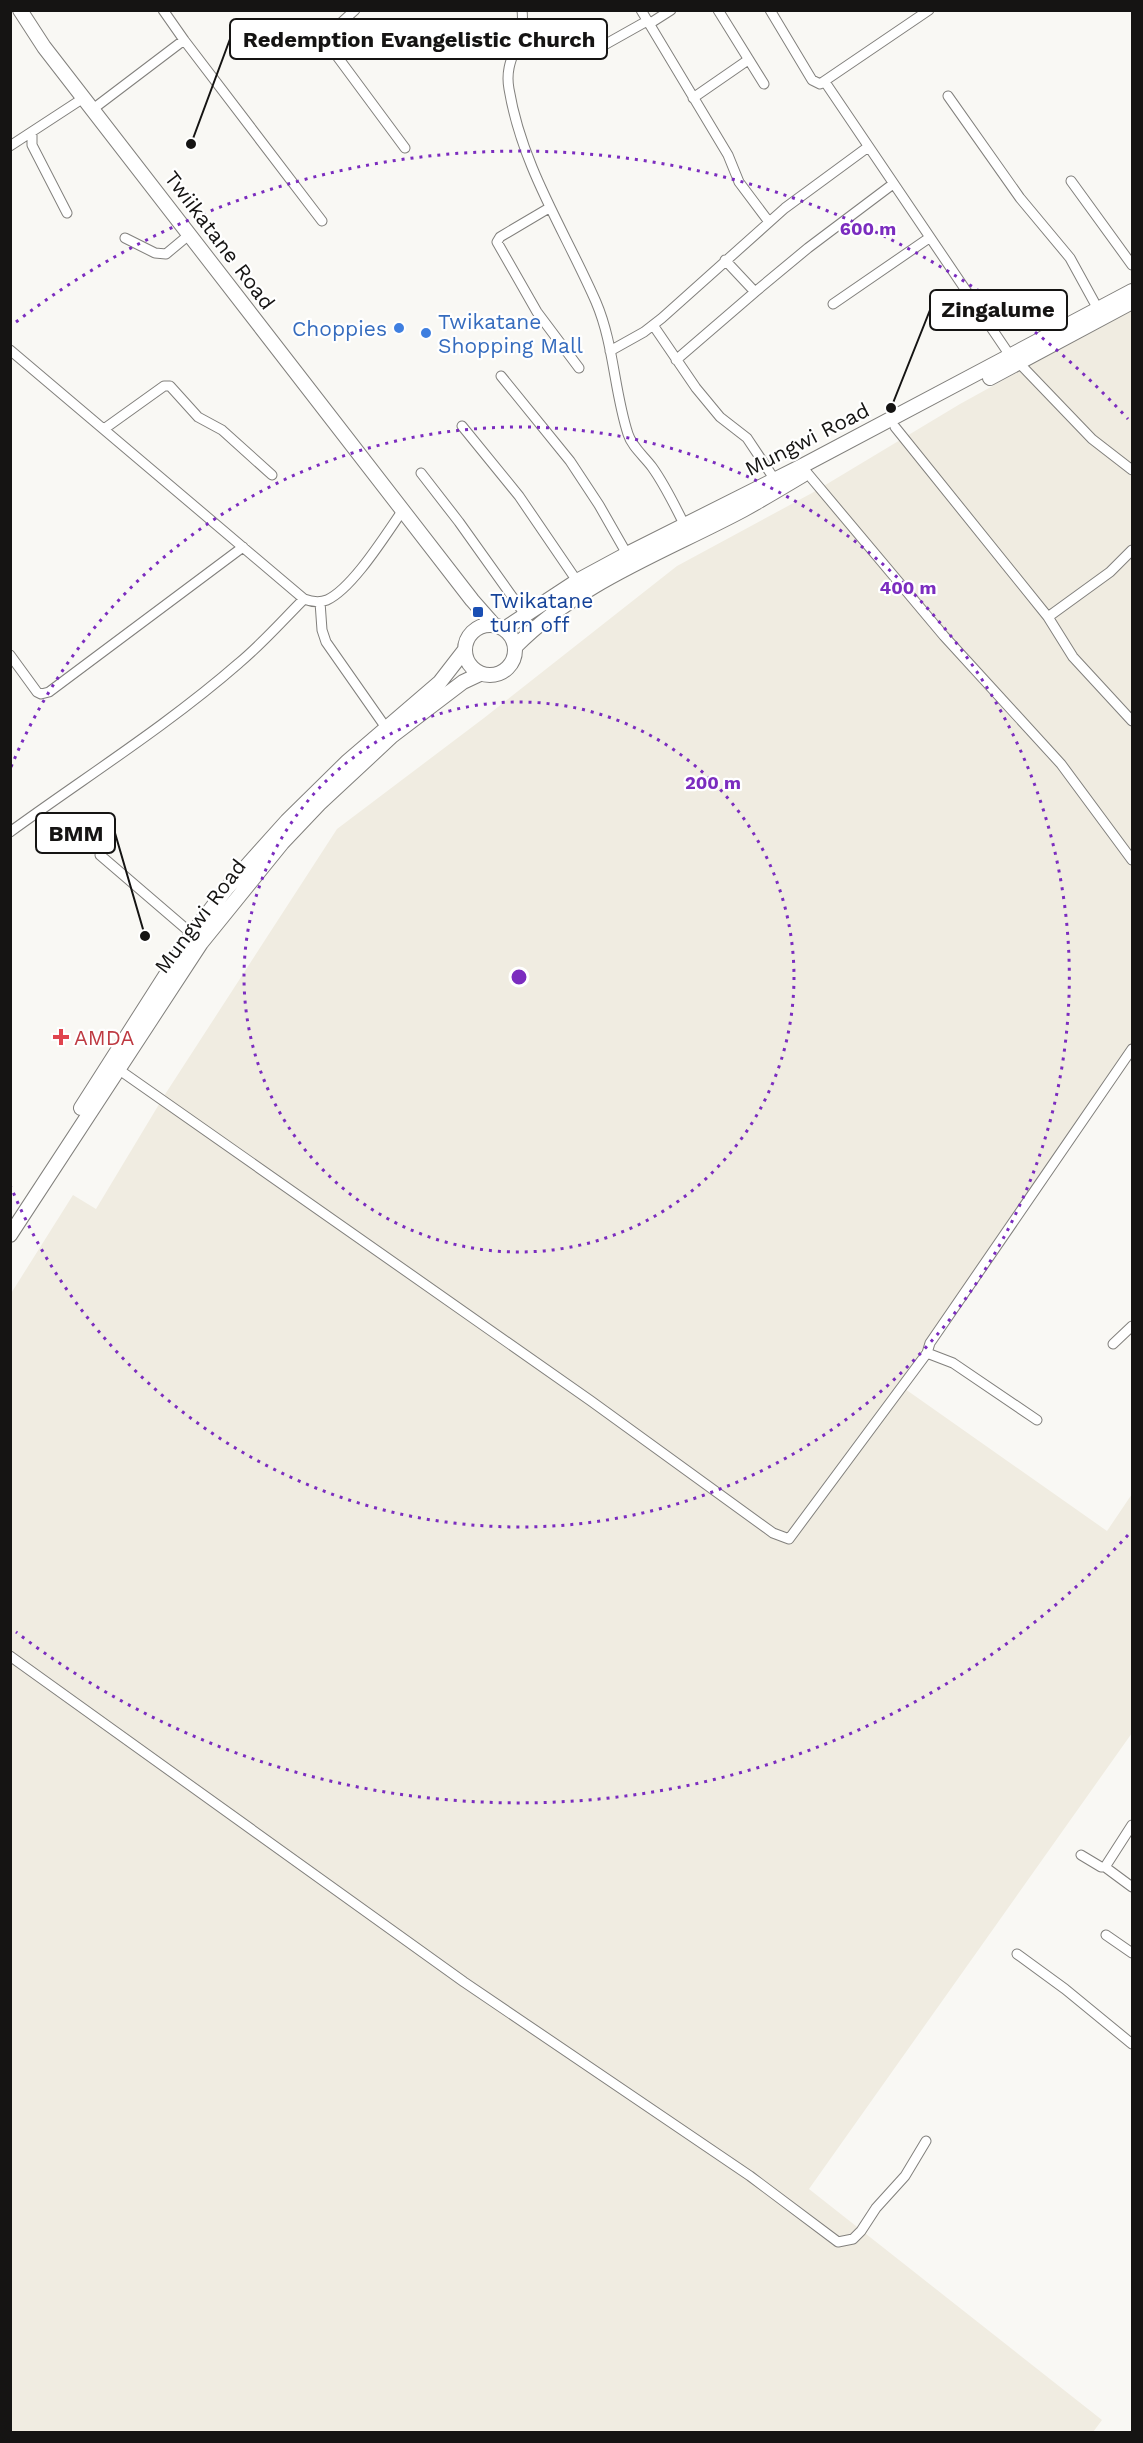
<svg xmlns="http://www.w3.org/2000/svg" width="1143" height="2443" viewBox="0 0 1143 2443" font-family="'Work Sans',sans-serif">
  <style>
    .built { fill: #f0ece1 }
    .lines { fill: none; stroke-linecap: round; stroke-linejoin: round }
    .minor-casing { stroke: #82807d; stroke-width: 11 }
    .secondary-casing { stroke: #82807d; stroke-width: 16 }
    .minor { stroke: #fff; stroke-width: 9 }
    .secondary { stroke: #fff; stroke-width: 14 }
    .ring { fill: none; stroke: #7b2cbf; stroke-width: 3; stroke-dasharray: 3 6 }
    .shop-dot { fill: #3f7fe0; stroke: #fff; stroke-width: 2 }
    .transit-dot { fill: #1a4fb4; stroke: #fff; stroke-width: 2 }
    .health-dot { fill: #e0444e; stroke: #fff; stroke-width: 2 }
    .labels { text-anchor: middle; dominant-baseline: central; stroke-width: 4.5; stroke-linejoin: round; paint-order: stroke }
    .street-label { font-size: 21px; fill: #151413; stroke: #fff }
    .shop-label { font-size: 21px; fill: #366cbe; stroke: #fff; text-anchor: start }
    .transit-label { font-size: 21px; fill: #164399; stroke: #fff; text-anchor: start }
    .health-label { font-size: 21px; fill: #be3a42; stroke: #fff; text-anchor: start }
    .centre { fill: #7b2cbf; stroke: #fff; stroke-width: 3 }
    .ring-label { font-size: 18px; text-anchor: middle; font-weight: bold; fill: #7b2cbf; stroke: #fff; stroke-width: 4.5; stroke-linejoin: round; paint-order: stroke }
    .leader { fill: none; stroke: #151413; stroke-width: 2 }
    .callout-dot { fill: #151413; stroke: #fff; stroke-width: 2 }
    .callout { fill: #fff; stroke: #151413; stroke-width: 2 }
    .callout-label { font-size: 22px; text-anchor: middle; font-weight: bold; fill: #151413 }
  </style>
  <rect width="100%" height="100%" fill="#f9f8f4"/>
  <path class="built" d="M1132,309v739l-234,336 209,147 25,-37v239l-323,456 293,231 -9,12h-1082l-1,-1137 63,-100 23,14 68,-113 173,-267 147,-111 193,-152 135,-73 148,-89z"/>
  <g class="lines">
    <g class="minor-casing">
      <path id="minor" d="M163,10l21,30
        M355,10l-23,21 -4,13 77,104
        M522,10c4,33 -19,47 -13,79 13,78 56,142 87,213 18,42 18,89 32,132 4,13 16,22 24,33 13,18 23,39 33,59
        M641,10l87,145 11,27 30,40
        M718,10l46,74
        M770,10l42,70 8,4 109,-74
        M649,24l22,-14
        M590,53l57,-32
        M825,82l186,275
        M948,96l72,102 50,60 28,51
        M693,98l55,-38
        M93,109l91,-69 138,181
        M32,132v13l35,68
        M10,146l75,-49
        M1071,181l61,84
        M549,208l-49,29 -3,5 40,70 42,56
        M125,238l30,15 11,1 24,-20
        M725,260l30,32 53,-44 85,-64
        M833,304l96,-66
        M653,325l43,63 24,29 27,21 28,42
        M10,350l294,249c8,3 15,4 23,1 26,-12 59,-66 76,-90
        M610,351l34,-19 18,-14 123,-110 83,-61
        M676,360l79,-68
        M1019,363l73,76 40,31
        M501,376l69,85 29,44 28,49
        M462,426l57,70 58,85
        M895,427l153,190 25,40 59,64
        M104,429l60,-43h6l28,31 24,13 50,45
        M803,468l141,168 117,128 71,96
        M421,473l38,49 67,94
        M320,602l2,28 4,12 63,90
        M1048,617l62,-45 22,-22
        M10,655l27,37 4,2 8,-2 194,-145
        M10,832c77,-56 158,-107 229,-169 24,-20 44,-43 65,-64
        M100,855l92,79
        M118,1069l473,332 182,132 16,6 138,-186 3,-10 202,-294
        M1113,1344l19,-18
        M927,1353l26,10 84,57
        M10,1656l454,326 286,194 88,66 15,-3 8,-8 15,-23 29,-32 21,-35
        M1081,1855l20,12h4l27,20
        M1105,1867l27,-42
        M1106,1935l26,18
        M1017,1954l48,35 67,55"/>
    </g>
    <g class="secondary-casing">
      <path id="secondary" d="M20,10l24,37 428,553 22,25
        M990,378l142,-76
        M465 650a25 25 0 1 1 50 0a25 25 0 1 1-50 0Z
        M504,629l73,-48 50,-27 175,-88 330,-175
        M515,647c64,-65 149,-95 228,-137 20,-11 40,-23 60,-35
        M81,1108l111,-174 35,-46 60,-67 61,-60 92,-79 24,-31
        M10,1235l191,-292 81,-100 37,-39 73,-68 71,-54 17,-8"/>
    </g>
    <use href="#minor" class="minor"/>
    <use href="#secondary" class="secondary"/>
  </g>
  <g class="ring">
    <circle cx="519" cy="977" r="275"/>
    <path d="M11 767A550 550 0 1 1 11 1187"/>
    <path d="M1128 1535A826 826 0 0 1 16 1632M16 322A826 826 0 0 1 1128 419"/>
  </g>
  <g class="shop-dot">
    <circle cx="399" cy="328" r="6"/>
    <circle cx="426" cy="333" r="6"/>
  </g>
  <rect class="transit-dot" x="472" y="606" width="12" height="12" rx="3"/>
  <path class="health-dot" d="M58 1028h6v6h6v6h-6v6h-6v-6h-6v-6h6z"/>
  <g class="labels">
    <g class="street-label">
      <text transform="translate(220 240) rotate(53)">Twiikatane Road</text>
      <text transform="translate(807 439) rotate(-27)">Mungwi Road</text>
      <text transform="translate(200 916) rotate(-53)">Mungwi Road</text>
    </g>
    <g class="shop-label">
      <text x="438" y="321">Twikatane<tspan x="438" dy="24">Shopping Mall</tspan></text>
      <text x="387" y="328" text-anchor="end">Choppies</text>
    </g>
    <g class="transit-label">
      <text x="490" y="600">Twikatane<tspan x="490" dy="24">turn off</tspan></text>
    </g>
    <g class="health-label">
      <text x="74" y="1037">AMDA</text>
    </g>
  </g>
  <circle cx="519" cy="977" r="9" class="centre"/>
  <g class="ring-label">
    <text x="868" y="235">600 m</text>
    <text x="908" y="594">400 m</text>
    <text x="713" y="789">200 m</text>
  </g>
  <path class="leader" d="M191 144L230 39M891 408L930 310M145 936L115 833"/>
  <g class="callout-dot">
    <circle cx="191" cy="144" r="6"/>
    <circle cx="891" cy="408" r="6"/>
    <circle cx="145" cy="936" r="6"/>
  </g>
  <g class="callout">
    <rect x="230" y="19" width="377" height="40" rx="6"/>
    <rect x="930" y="290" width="137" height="40" rx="6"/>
    <rect x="36" y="813" width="79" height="40" rx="6"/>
  </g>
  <g class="callout-label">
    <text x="419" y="47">Redemption Evangelistic Church</text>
    <text x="998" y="317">Zingalume</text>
    <text x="76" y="841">BMM</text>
  </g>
  <rect width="1143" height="2443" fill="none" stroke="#151413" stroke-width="24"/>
</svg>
